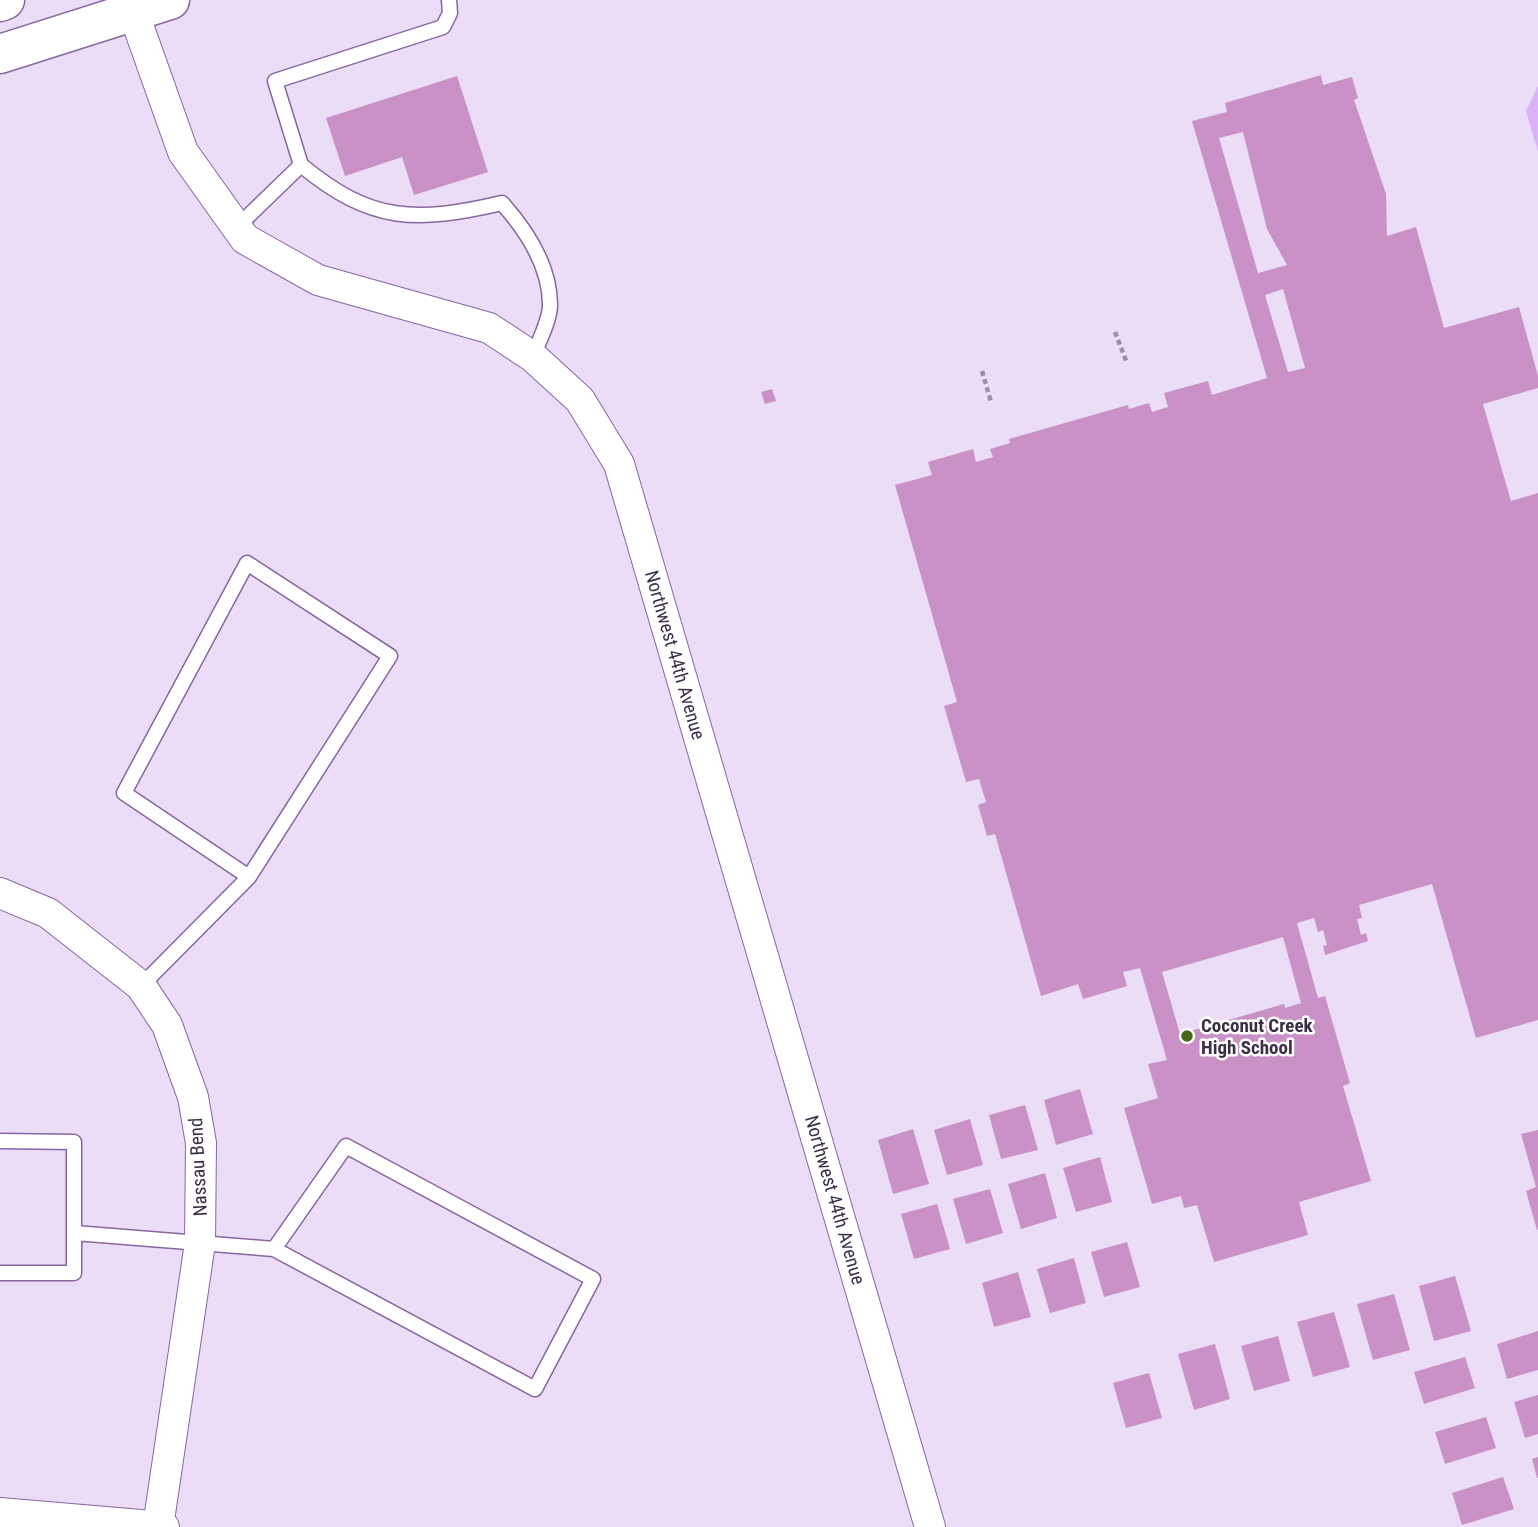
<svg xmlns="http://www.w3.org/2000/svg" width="1538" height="1527" viewBox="0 0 1538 1527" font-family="'Roboto Condensed',sans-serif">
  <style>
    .pitch { fill: #d9b2f9 }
    .building { fill: #c991c5; fill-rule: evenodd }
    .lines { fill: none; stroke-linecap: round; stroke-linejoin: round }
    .service-casing { stroke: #8766a2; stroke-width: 17 }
    .minor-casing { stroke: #8766a2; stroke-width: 32 }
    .secondary-casing { stroke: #8766a2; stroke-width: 41 }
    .path { stroke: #9d8fa8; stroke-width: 4.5; stroke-dasharray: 5 3.5; stroke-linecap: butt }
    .service { stroke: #fff; stroke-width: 14 }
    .minor { stroke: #fff; stroke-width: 30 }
    .secondary { stroke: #fff; stroke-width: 38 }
    .poi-dot { fill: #47661a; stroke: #fff; stroke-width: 2.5 }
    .labels { text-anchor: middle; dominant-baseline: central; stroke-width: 5; stroke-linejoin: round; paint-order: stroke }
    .street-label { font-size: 19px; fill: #3b2d46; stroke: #fff }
    .poi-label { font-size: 19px; font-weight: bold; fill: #3b2d46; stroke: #fff; text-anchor: start }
  </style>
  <rect width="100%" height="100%" fill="#ebddf7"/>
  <path class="pitch" d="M1538,86v66l-12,-41z"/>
  <path class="building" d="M1321,75l2,10 29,-8 6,21 -4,2 32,94 1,42 29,-9 28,101 75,-21 19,69v12l-55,16 28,97 27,-8v527l-62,18 -44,-154 -73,21 3,13 -5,1 4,16 5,-2 2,8 -43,14 -2,-9 4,-1 -4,-15 -5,2 -4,-14 -17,5 21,75 7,-2 25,87 -7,3 28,95 -72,21 9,33 -94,27 -17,-57 -13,3 -3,-12 -29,8 -28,-96 34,-10 -10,-34 19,-4 -27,-92 -17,4 4,14 -44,13 -5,-15 -37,12 -46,-162 -8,2 -9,-31 8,-3 -7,-23 -13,3 -22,-76 13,-4 -62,-217 37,-10 -4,-13 45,-13 3,13 17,-5 -3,-8 20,-6 -1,-4 119,-34 1,4 20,-6 3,9 16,-5 -4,-14 44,-12 4,14 55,-17 -75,-257 35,-9 -2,-9zM1243,132l24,97 20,36 -29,8 -39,-135zM1283,289l22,79 -17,4 -23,-77zM1283,937l18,66 -16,5 -1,-4 -104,30 -18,-62z
    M457,76l31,96 -74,23 -12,-38 -57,19 -19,-58z
    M772,389l4,12 -11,3 -4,-12z
    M1080,1089l13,45 -37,11 -12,-45z
    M1025,1105l13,45 -37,9 -12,-44z
    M970,1119l13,46 -36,10 -13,-45z
    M913,1129l16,55 -36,10 -15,-54z
    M1538,1130v100h-1l-11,-39 10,-4 -15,-53z
    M1100,1157l12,45 -36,10 -13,-44z
    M1045,1173l12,45 -36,11 -13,-45z
    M990,1189l13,44 -37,11 -13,-45z
    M937,1204l13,45 -36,10 -13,-45z
    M1127,1242l13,45 -36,10 -13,-45z
    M1074,1258l12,45 -36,10 -13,-44z
    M1018,1272l13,45 -37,10 -12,-44z
    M1455,1276l16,55 -37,10 -15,-55z
    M1394,1294l16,56 -37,10 -16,-56z
    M1334,1312l16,55 -37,10 -16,-55z
    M1538,1331v39l-31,9 -10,-35z
    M1278,1336l12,45 -36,10 -13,-45z
    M1215,1344l15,55 -36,11 -16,-56z
    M1465,1357l10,31 -51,16 -10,-32z
    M1149,1373l13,45 -36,10 -13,-45z
    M1538,1395v39l-13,4 -11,-36z
    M1486,1417l10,31 -51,16 -10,-32z
    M1538,1457v21h-1l-5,-19z
    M1503,1477l11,32 -52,16 -10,-32z"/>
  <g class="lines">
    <g class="service-casing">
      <path id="service" d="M301,165c70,58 115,58 201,38 25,28 48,63 48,102 0,16 -12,37 -17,52
        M237,227l64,-62 -26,-84 168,-54 7,-14 -1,-13
        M141,986l108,-109 141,-221 -143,-93 -123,230 125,84
        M0,1141l74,1v131h-74
        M75,1233l199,16 261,140 58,-110 -247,-133 -72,103"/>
    </g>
    <g class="minor-casing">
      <path id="minor" d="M129,0l54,152 62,87 73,41 171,48 44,29 47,43 39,64 311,1063
        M0,893l48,20 93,73 26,39 26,72 8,46 -1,100 -42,284
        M0,1513l164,14"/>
    </g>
    <g class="secondary-casing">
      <path id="secondary" d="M0,2l5,-2
        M0,54l170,-54"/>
    </g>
    <path class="path" d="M1115,332l12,31
      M982,371l9,31"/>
    <use href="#service" class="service"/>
    <use href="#minor" class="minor"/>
    <use href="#secondary" class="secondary"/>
  </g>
  <circle class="poi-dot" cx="1187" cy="1036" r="7"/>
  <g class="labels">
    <g class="street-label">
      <text transform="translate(675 655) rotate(74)">Northwest 44th Avenue</text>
      <text transform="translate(198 1167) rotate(-93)">Nassau Bend</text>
      <text transform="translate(835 1200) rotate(74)">Northwest 44th Avenue</text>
    </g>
    <g class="poi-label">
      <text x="1201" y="1025">Coconut Creek<tspan x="1201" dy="22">High School</tspan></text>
    </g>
  </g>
</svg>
